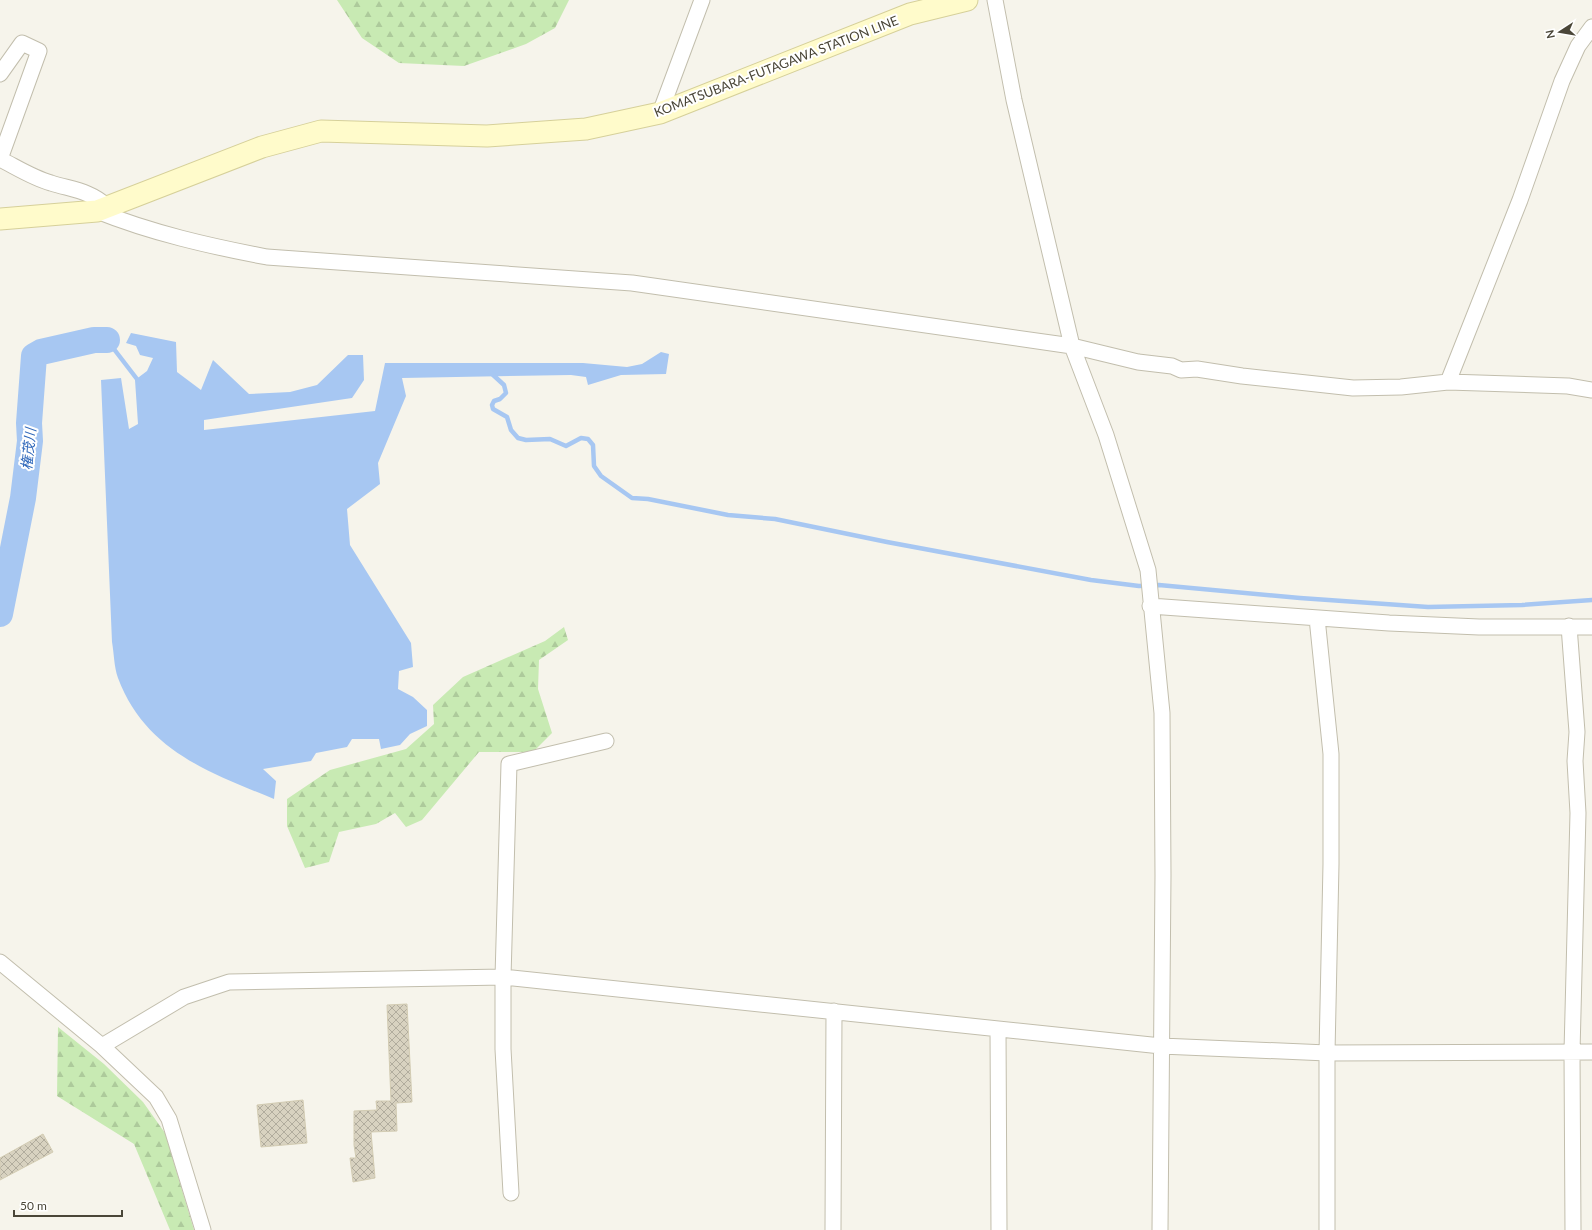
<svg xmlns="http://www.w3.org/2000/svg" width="1592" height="1230" viewBox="0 0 1592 1230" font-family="Lato,'Noto Sans JP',sans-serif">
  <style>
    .forest { fill: url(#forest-firs) }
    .water { fill: #a7c7f2 }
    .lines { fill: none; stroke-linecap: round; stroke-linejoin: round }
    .stream { stroke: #a7c7f2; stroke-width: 4.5 }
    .river { stroke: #a7c7f2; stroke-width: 26 }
    .building { fill: url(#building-cross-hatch); stroke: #d3ccb3 }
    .street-casing { stroke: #c2bead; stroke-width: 17 }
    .secondary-casing { stroke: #d6d09a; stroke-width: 23 }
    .street { stroke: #fff; stroke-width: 15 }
    .secondary { stroke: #fffbcb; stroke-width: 21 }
    .labels { text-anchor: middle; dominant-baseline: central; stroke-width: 4; stroke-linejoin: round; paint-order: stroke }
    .street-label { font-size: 13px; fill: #4a4638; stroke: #fff }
    .water-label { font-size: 14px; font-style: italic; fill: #2e67ba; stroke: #fff }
  </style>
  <defs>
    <pattern id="forest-firs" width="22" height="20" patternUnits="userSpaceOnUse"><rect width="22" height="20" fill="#c8eab3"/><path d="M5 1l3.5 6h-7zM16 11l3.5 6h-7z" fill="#adca9b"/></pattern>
    <pattern id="building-cross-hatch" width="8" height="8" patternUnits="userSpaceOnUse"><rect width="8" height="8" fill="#d8d2c0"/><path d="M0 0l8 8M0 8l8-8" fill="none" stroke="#b1ac9d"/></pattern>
  </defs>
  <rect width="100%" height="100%" fill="#f6f4eb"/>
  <path class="forest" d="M337,0h232l-14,28 -29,16 -62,22 -65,-3 -37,-25z
    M564,627l4,13 -29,20 -1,29 14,44 -19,19h-54l-57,68 -16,7 -11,-14 -19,11 -37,8 -10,30 -24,6 -18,-42v-27l43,-29 76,-21 28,-25 -1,-19 30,-28 82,-36z
    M58,1027l46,37 39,38 22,31 29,97h-24l-36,-86 -77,-48z"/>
  <path class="water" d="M131,333l45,9 1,30 24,18 12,-30 36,34 41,-2 27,-7 31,-30h15l1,25 -12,18 -148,22v10l171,-19 10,-48h198l44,4 15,-3 19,-12 8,2 -3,20 -45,1 -33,10 -2,-8 -15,-2 -169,3 4,18 -28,67 2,21 -33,25 3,36 61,98 2,24 -14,4 -1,18 15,8 14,13v16l-17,8 -10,11 -19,4 -2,-10h-27l-5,8 -31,6 -5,8 -48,8 13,12 -2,18c-66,-27 -129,-49 -156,-121 -4,-11 -4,-25 -6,-36l-11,-262 20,-2 8,51 9,-5 -3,-44 12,-9 6,-13 -13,-3 -4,-9 -10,-3z"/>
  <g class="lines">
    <path class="stream" d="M107,340l33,43
      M491,373l13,12 2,8 -6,6 -6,2 -2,4 1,4 14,8 4,13 7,8 8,2 24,-1 16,7 15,-8 7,1 5,6 1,21 7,10 31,22 16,1 80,16 47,4 112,23 204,38 48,6 20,-1 141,13 128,9 94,-2 70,-5"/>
    <path class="river" d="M0,614l23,-116 7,-57 -1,-18 5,-67 7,-4 53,-12h13"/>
  </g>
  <path class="building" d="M407,1004l5,98 -16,1 1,28 -26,1 4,46 -22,4 -3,-24h6l-2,-13v-34l23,-1 -1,-9h15l-4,-96z
    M303,1100l4,43 -46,4 -4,-42z
    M43,1134l10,18 -53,28v-22z"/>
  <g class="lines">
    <g class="street-casing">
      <path id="street" d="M995,0l19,100 58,246 34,89 42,135 14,143 1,162 -3,355
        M0,74l22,-31 17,8 -39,108
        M660,113l42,-113
        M0,159c16,8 33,19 51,24 22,7 38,7 57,24
        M97,211c55,22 112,35 170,46l365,26 440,63 66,16 34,4 9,4 16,-1 45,7 111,12 48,-1 47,-5 120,4 24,4
        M1448,382l72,-182 42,-119 16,-35 14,-19
        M1150,606l239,17 90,4h113
        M1317,618l14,136v110l-4,189v177
        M1569,626l8,106 -2,29 3,52 -6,239 1,178
        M0,962l102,84 54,51 13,22 34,111
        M998,1029l1,201
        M102,1046l82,-49 45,-15 274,-5 658,69 166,7 265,-1
        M511,1193l-8,-144v-72l6,-213 97,-23
        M833,1230l1,-219"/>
    </g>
    <g class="secondary-casing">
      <path id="secondary" d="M0,219l97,-8 165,-64 59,-16 166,5 99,-7 74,-16 250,-99 57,-14"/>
    </g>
    <use href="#street" class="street"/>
    <use href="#secondary" class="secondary"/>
  </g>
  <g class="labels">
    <g class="street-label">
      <text transform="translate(776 66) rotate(-21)">KOMATSUBARA-FUTAGAWA STATION LINE</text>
    </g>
    <g class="water-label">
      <text transform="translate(28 449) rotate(-84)">権茂川</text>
    </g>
  </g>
  <g transform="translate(1560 32) rotate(258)" stroke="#ffffff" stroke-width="3" paint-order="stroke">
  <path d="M0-3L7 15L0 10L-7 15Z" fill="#4a4638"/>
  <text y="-6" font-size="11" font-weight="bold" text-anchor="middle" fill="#4a4638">N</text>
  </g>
  <path d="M14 1210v6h108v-6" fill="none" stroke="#4a4638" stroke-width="2"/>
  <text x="20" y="1210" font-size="12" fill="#4a4638" stroke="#ffffff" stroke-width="3" paint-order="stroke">50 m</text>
</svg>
